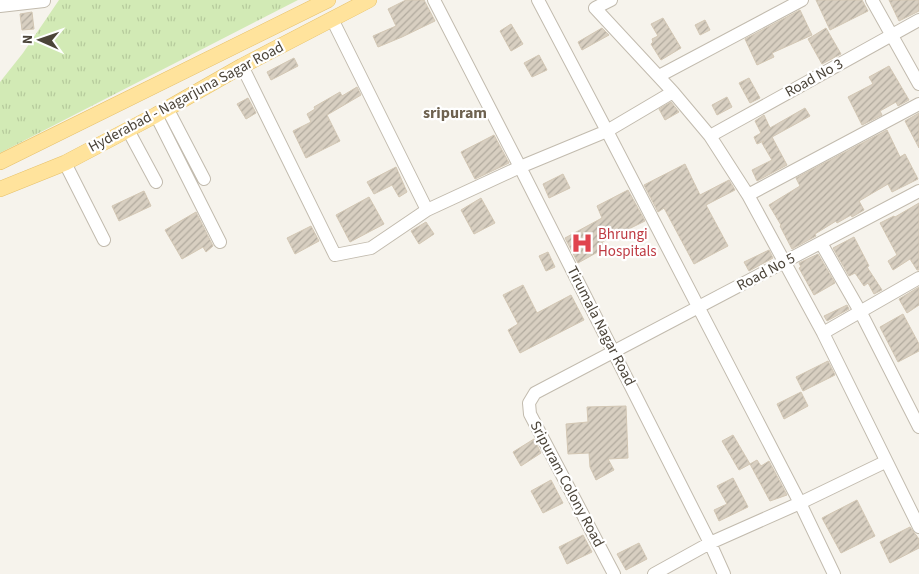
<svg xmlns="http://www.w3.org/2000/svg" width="919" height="574" viewBox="0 0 919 574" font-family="'Source Sans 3',sans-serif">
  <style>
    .grass { fill: url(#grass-tufts) }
    .building { fill: url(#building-hatch); stroke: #d3c7b4 }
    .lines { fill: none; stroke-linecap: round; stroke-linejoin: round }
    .minor-casing { stroke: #c2bbae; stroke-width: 14 }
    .major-casing { stroke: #e6c16a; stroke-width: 16 }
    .minor { stroke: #fff; stroke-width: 12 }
    .major { stroke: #ffe39c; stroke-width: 15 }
    .labels { text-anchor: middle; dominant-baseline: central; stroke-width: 4.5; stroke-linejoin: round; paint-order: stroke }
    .street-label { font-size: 15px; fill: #4b4439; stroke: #fff }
    .health-label { font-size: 15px; fill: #be3a42; stroke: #fff; text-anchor: start }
    .neighbourhood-label { font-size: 16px; font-weight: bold; fill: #6e6250; stroke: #fff }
  </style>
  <defs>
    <pattern id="grass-tufts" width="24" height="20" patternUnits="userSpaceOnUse" patternTransform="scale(1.25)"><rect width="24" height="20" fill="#d2eab5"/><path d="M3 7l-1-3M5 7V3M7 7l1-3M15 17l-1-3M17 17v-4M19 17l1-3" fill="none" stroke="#b6ca9c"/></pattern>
    <pattern id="building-hatch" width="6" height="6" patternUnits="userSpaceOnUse" patternTransform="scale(1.25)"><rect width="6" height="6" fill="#d8cfc1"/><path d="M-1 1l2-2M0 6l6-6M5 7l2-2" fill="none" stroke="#b1aa9e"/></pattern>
  </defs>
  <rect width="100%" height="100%" fill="#f6f3ec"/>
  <path class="grass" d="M59,0h239l-298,153v-71l23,-29z"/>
  <path class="building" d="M406,0h18l11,21 -33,16 -24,10 -5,-11 23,-10 -8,-17z
    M816,0h46l6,11 -38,19z
    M889,0h30v11l-20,10z
    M800,10l12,25 -40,18 2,4 -17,8 -12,-26z
    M32,12l2,17 -12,1 -2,-16z
    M663,18l18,30 -20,12 -10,-16 2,-2 -1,-3 6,-3 -7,-12z
    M705,20l5,10 -10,5 -5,-10z
    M511,24l12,20 -12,7 -11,-20z
    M602,28l7,7 -27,15 -4,-8z
    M826,28l15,26 -19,10 -14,-25z
    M539,55l8,15 -15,7 -8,-14z
    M294,58l4,8 -27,14 -4,-8z
    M889,66l20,34 -11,6 -2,-4 -16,9 2,4 -20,10 -14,-28 25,-13 -4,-7z
    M749,78l11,20 -10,5 -11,-20z
    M357,87l4,8 -34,20 13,26 -34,17 -13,-27 18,-9 -4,-8 8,-5 -1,-2 26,-15 2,4z
    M727,97l5,10 -15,8 -5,-10z
    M248,98l8,15 -10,6 -9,-15z
    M671,102l8,10 -14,8 -6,-11z
    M805,108l5,8 -38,21 15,28 -30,16 -5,-11 20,-10 -10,-17 2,-2 -7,3 -3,-7 7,-4 -6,-12 9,-6 6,13z
    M919,113v35l-14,-27z
    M887,130l13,27 5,-3 13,25 -26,13 -4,-8 -29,17 5,9 -12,7 -1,-2 -14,8 -1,-2 -21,13 1,2 -24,13 -12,-23 1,-1 -12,-20 31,-19 -4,-8z
    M494,135l15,28 -34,16 -14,-27z
    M685,164l15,31 29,-15 6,10 -29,15 22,41 -34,18 -30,-56 -6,4 -14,-27z
    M396,167l11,25 -8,5 -7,-12 -18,9 -7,-12z
    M563,174l7,14 -21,10 -6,-14z
    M628,190l17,31 -43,21 3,6 -27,15 -13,-25 37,-20 -5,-12z
    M144,191l7,15 -32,15 -7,-15z
    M369,197l15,27 -34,18 -14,-27z
    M481,198l14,25 -21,11 -13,-24z
    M919,203v67h-2l-7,-11 -17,11 -5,-9 9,-6 -17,-32 14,-7 1,1z
    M196,212l17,34 -7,6 -3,-5 -21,12 -17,-29z
    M426,222l8,12 -15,10 -8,-13z
    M311,226l8,15 -24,13 -8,-16z
    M854,237l15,29 -2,1 15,23 -8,4 -6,-11 -4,3 -9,-13 -6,3 -16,-28z
    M769,250l4,8 -24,13 -5,-9z
    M548,252l7,15 -9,4 -7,-15z
    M818,254l17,29 -21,12 -15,-27 2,-1 -2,-4z
    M523,285l14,28 34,-18 13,25 -64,33 -12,-23 10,-6 -15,-29z
    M919,287v18l-12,8 -8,-14z
    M847,305l2,4 -22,12 -3,-5z
    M903,314l16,30v7l-21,11 -18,-35z
    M828,361l7,14 -32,16 -7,-14z
    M801,392l7,14 -24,13 -7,-15z
    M626,406l2,52 -20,1 6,11 -18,10 -6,-13 -1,-14 -21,1 -2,-30 22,-2 -1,-15z
    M733,435l17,29 -11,6 -17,-29z
    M534,439l7,14 -20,13 -8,-14z
    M757,460l4,6 8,-5 18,34 -17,6 -20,-37z
    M733,478l15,29 -29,14 -5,-11 13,-6 -10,-18z
    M551,480l12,23 -20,10 -12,-22z
    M857,500l18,36 -34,17 -19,-35z
    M910,527l9,12v9l-29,15 -10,-21z
    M583,535l9,17 -25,12 -8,-17z
    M639,543l8,16 -21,11 -9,-16z"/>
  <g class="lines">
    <g class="minor-casing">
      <path id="minor" d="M434,0l86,167 190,376 14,31
        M611,0l-16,8 78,84 37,44 38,59 75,138 96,194
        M872,0l47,84
        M0,6l44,-5
        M332,19l95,191
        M242,66l93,189 36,-7 56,-38 93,-43 87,-36 -69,-131
        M659,76l143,-76
        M673,92l-66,39 193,372 34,71
        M167,108l37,71
        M156,115l64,127
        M128,130l28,52
        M710,136l209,-116
        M65,163l39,77
        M748,195l171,-91
        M821,243l40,70 58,114
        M823,333l96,-55
        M614,574l-84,-160 -1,-11 6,-10 384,-202
        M654,574l56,-31 90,-40 85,-41"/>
    </g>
    <g class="major-casing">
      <path id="major" d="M0,162l328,-162
        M0,189l65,-26 91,-48 86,-49 127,-66"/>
    </g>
    <use href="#minor" class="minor"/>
    <use href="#major" class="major"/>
  </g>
  <defs>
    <g id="hospital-bare" transform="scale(1.725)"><path d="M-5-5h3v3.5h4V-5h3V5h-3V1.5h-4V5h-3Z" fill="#e0444e" stroke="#fff" stroke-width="2.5" paint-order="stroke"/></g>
  </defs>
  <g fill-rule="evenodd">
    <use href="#hospital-bare" x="582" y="243"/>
  </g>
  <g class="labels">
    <g class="street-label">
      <text transform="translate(814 78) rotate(-29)">Road No 3</text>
      <text transform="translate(186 97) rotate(-28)">Hyderabad - Nagarjuna Sagar Road</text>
      <text transform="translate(766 272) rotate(-28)">Road No 5</text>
      <text transform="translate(601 326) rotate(63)">Tirumala Nagar Road</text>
      <text transform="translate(567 484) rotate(62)">Sripuram Colony Road</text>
    </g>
    <g class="health-label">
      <text x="598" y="234">Bhrungi<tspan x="598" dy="17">Hospitals</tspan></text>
    </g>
    <g class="neighbourhood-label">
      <text x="455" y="113">sripuram</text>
    </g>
  </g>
  <g transform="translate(40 40) rotate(272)" stroke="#ffffff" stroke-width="4" paint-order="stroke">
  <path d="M0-4L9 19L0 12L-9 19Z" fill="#4b4439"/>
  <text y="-8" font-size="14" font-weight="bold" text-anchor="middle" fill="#4b4439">N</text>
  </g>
</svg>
